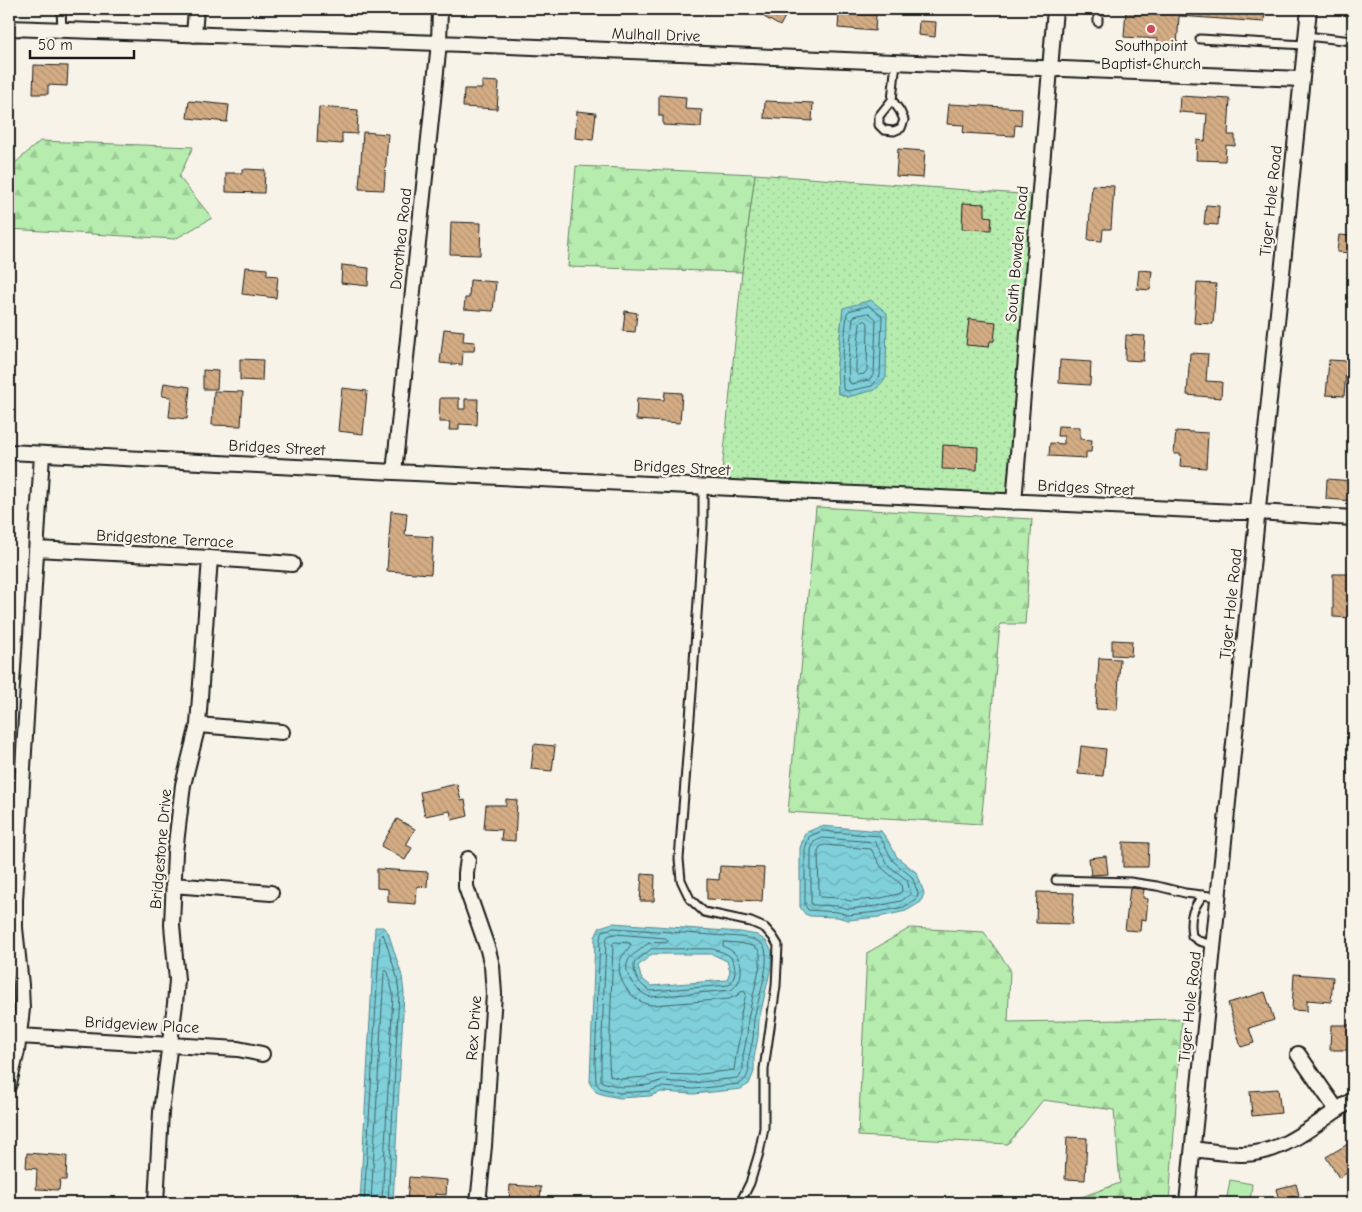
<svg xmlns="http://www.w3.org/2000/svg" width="1362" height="1212" viewBox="0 0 1362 1212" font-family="'Comic Neue',sans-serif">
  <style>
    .grass { fill: url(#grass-dots); stroke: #698466; fill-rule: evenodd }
    .forest { fill: url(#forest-firs); stroke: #698466 }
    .garden { fill: #b6edaf; stroke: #698466 }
    .water { fill: url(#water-waves); stroke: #57888e; fill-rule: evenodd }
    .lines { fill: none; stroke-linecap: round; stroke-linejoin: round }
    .shore { stroke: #446468; stroke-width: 1 }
    .building { fill: url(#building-back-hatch); stroke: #1c1c1c }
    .lane-casing { stroke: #1c1c1c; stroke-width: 11 }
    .street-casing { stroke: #1c1c1c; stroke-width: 18 }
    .lane { stroke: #f7f3e8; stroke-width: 7 }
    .street { stroke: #f7f3e8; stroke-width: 14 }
    .poi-dot { fill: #d1495b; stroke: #f7f3e8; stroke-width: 2 }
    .labels { text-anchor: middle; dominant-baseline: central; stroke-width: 4.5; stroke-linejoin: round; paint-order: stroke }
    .street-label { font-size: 16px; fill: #1c1c1c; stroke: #f7f3e8 }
    .poi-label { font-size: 16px; fill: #1c1c1c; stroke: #f7f3e8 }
  </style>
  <defs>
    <pattern id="grass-dots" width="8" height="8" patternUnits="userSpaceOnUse" patternTransform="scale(1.25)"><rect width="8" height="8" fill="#b6edaf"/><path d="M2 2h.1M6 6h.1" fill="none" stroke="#9ccb96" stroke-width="1.8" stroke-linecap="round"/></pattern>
    <pattern id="forest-firs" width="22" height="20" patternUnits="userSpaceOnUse" patternTransform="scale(1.25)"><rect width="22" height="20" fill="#b6edaf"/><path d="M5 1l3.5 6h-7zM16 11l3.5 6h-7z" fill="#9ccb96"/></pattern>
    <pattern id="water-waves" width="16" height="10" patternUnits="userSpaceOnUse" patternTransform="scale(1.25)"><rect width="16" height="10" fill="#7fd0da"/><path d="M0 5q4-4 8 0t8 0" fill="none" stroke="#6db2ba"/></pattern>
    <pattern id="building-back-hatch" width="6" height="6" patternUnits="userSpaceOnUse" patternTransform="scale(1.25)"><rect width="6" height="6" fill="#d4ad85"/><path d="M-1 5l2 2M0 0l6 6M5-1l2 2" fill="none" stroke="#b59472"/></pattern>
  </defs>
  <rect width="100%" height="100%" fill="#f7f3e8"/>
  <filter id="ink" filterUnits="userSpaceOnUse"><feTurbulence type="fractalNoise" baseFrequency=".02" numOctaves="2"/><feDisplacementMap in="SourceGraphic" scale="10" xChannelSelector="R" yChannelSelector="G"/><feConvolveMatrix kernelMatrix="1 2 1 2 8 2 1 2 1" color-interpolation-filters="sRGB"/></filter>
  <g filter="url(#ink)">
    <path class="grass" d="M755,174l278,21 -23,291 -3,6 -11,3 -275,-13 21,-210zM843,308l5,89 -10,-4 -1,-29z"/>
    <path class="forest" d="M40,141l153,6 -14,30 33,41 -37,21 -166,-10v-43l4,-21z
      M576,166l179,8 -13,98 -174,-5z
      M816,507l216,12 -7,105h-25l-19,200 -193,-12z
      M910,928l74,4 26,37 -2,53 174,-3 -13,184h-104l55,-20 -6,-73 -71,-10 -35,44 -150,-8 9,-183z"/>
    <path class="garden" d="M1230,1180l22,4 -2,19h-24z"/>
    <path class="water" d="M871,300l16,13 -1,65 -11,12 -27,7 -10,-4 -1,-29 6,-56z
      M821,826l60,5 6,8 10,18 20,16 7,20 -3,9 -15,9 -27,6 -31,3 -11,-3 -27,-1 -5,-2 -5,-7v-59l5,-15z
      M613,923l128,9 16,3 9,6 6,10 -1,16 -12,53 -1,17 -4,21v14l-5,12 -8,5 -47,5 -33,-2 -11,4 -30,2 -15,-3 -9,-3 -6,-8 5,-147 5,-10zM652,954h60l15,7 3,10 -3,9 -76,6 -10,-8 -3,-12z
      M375,927h8l5,5 14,44 2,17 -11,210h-33z"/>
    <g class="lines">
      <path class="shore" d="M869,306l13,10 -2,60 -8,10 -24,5 -5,-2 -1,-25 5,-51 2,-2z
        M869,313l7,6 -2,55 -5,6 -18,4 -2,-2 -1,-18 5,-46 2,-2z
        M866,321l2,2 -1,47 -3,4 -6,1 -2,-2v-9l4,-40 1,-2z
        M822,831l57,5 4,6 10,19 19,16 6,16 -1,5 -13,9 -26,5 -30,3 -10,-3 -30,-2 -3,-5v-56l4,-12z
        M823,838l52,4 13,23 19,15 4,14 -10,7 -24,5 -28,3 -11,-3 -26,-1 -1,-2v-53l3,-8z
        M825,845l46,4 11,19 19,16 1,7 -4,3 -21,5 -27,2 -11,-3 -19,-1 -1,-2 -1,-44 2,-4z
        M614,928l126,9c7,1 16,2 22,7 12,12 -5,58 -8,75 -1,6 0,13 -1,19 -1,7 -3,13 -4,19 -1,11 2,21 -10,27l-45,5 -33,-2 -12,4 -29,2 -20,-5 -4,-5 -1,-21 5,-124 3,-7z
        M615,934l50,4 2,1 1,2 -2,2c-5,0 -11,-1 -16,0 -4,1 -7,4 -10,7 -4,3 -10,6 -12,11 -6,13 10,33 23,36l80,-7c12,-8 14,-27 3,-37 -3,-3 -7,-5 -11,-7v-3l2,-1 14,1 14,3 5,3 2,5v11l-12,53 -1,18 -4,20v13l-3,7 -3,2 -44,5 -33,-2 -12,4 -27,2 -19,-5 -1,-2v-18l5,-122 2,-4z
        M615,942l14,1 2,1c-2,6 -9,10 -11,17 -5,20 14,43 33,44l76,-6 7,-3 6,-5 3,1 1,2 -6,23v18l-4,20 -2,15 -41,5 -33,-1 -14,3 -25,2 -11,-3 -1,-14 4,-118z
        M713,949c5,2 15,4 18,9 6,8 5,20 -2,27l-78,6c-11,-5 -18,-15 -17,-28l17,-14z
        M364,1203l16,-266 2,-3 2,2 13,41 2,16 -11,210
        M371,1203l13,-230 2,-3 2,2 5,22 -11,209"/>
    </g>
    <path class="building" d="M491,9h25v2l-25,-1z
      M769,9h20l-9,17 -16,-9z
      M1126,9h139l-1,13 -85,-6 -2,31 -20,-1 1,-7 -34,-2z
      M839,13l37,2 -1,16 -37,-3z
      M919,21l17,1 -1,15 -17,-2z
      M34,65l34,1 -1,20 -19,-1v9h-15z
      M482,81l17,1 -2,27 -34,-2 1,-18h18z
      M659,95l27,2 -1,12 17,1 -1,17 -38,-2v-9h-4z
      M1180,96l50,3 -2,36h7v11l-9,-1 -1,16 -29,-1 1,-20 8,1 2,-27 -28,-2z
      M189,101l40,4 -2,17 -40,-4z
      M765,101l48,2 -1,18 -48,-3z
      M949,104l73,4 -1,18 -6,-1 -1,11 -51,-3 1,-8 -17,-1z
      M319,107l39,3 -1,24 -15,-1v11l-25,-2z
      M577,111l19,2 -3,27 -18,-2z
      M363,132l25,2 -4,56 -25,-1z
      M898,149l27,2 -2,27 -27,-2z
      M1350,156h3v43l-5,-1z
      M243,169l22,1 -1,23 -38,-1v-19h16z
      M1092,185l22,1 -3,43h-8l-1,12 -14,-1z
      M963,203l22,1v12l7,1 -1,13 -29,-1z
      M1206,205l13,1 -1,19 -14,-1z
      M451,222l30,1 -1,32 -30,-1z
      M1339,235l14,1v17l-16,-1z
      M342,265l27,3 -1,18 -27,-3z
      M245,267l22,2v6l11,1 -2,22 -34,-4z
      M1139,270l13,1 -2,19 -13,-1z
      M470,280l26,2 -3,29 -29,-2 1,-11h4z
      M1197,283l19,1 -3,40 -19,-1z
      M625,311l12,2 -2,19 -12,-1z
      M969,319l27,3 -2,19h-4l-1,6 -23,-2z
      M444,329l20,2 -1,10 12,1 -1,9h-11l-1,14 -22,-2z
      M1126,335l19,1 -2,25 -18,-1z
      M1190,353l18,1 -2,27 16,1 -1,16 -34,-3z
      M240,359l23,1 -1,21 -22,-1z
      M1060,360l31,2 -1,23 -31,-2z
      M1329,360l18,1 -3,35 -18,-1z
      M203,370l15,1 -1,18h-14z
      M164,383l26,4 -3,32 -18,-2 2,-20 -9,-1z
      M342,388l25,3 -4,43 -25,-3z
      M214,391l29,1 -2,34 -29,-1z
      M665,392l17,1 -2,30 -44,-3 1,-22 27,2z
      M440,398h19v11h6v-10h13l-1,26 -18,-1v6h-10l1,-8h-11z
      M1058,426l22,1v12l12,1 -1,12h-5v6l-37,-2 1,-13 14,1v-8h-7z
      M1176,431l32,2 -2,35 -26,-2 1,-12h-7z
      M943,445l35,2 -1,23 -35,-1z
      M1327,479l26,2v20l-27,-2z
      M391,511l16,2 -2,22 28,2 -2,37 -44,-3z
      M1333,574h20v44l-20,-1z
      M1112,640l20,1 -1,15 -19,-1z
      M1099,658l21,1 -3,51 -21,-1z
      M534,744l21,2 -3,25 -21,-2z
      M1081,746l25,3 -3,27 -25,-2z
      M457,784l4,17 4,-1 3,16 -16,4 -2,-9 -25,5 -5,-24z
      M506,799l11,1 -2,41 -14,-1 1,-10 -18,-1 2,-24h20z
      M397,819l18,10 -9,16 6,3 -7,12 -24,-14z
      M1123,842l26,1 -1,24h-25z
      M1106,856l2,18 -17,1 -2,-17z
      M720,866l44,2 -2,33 -55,-2v-20l12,1z
      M377,869l51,3 -1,15 -10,-1 -1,18 -28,-2v-13l-11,-1z
      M642,874l13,1 -1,26h-14z
      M1130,888l14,1 -1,9 5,1 -2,21 -5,-1 -1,12 -15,-1z
      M1037,892l37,1 -2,31 -36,-1z
      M1294,974l39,3 -2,25 -24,-2v11l-15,-1z
      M1265,992l9,28 -25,8 5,15 -13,4 -13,-44z
      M1331,1025h22v25h-23z
      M1278,1089l3,24 -29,3 -2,-25z
      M1067,1137l20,1 -2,42 -20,-1z
      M1353,1141v28l-14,9 -13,-21z
      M27,1153l40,3 -1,24h-6l-1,10 -23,-1 1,-20 -11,-1z
      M409,1177l38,3 -1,15 -11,-1v9h-28z
      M1296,1184l3,11 -20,5 -3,-11z
      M510,1185l31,2 -1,16h-22l-9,-1z
      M43,1197l15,6h-17z
      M295,1200l24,2v1h-25z
      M602,1202h20v1h-20z"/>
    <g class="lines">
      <g class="lane-casing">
        <path id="lane" d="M61,9l1,21
          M1098,22v-13
          M1306,36l47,5
          M1200,39l105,6
          M892,100l8,11 4,9 -3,8 -7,3 -10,-1 -5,-5v-9l13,-16 4,-38
          M703,487v37l-11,168 -13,167 2,21 9,19 14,13 47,10 14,6 8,9 5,8 -2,41 -12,83v59l-5,25 -9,30 -10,20
          M1056,880l74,2 27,4 28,7 33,4
          M1203,895c-11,15 -14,22 -11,41l7,5 14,4"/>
      </g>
      <g class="street-casing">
        <path id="street" d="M9,28l430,15 863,36
          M194,35l2,-26
          M9,452l385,20 843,40h21l95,6
          M394,472l45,-429 1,-34
          M1014,502l41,-493
          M36,549l174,9 82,6
          M198,725l84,7
          M468,859l-2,14v14l22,63 4,16 2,28 -10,152 -6,57
          M173,885l98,8
          M19,1036l219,13 24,5
          M1298,1054l39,56
          M9,1084l8,-33 5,-42 -1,-24 -6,-57v-28l27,-446
          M1193,1149c16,2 34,5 50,5 43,0 75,-34 110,-54
          M156,1203l5,-91 14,-108 2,-24 -5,-55 3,-73 8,-67 15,-60 12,-167
          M1187,1203c41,-398 82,-796 122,-1194"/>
      </g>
      <use href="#lane" class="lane"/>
      <use href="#street" class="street"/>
    </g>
  </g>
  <circle class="poi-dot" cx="1151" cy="29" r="5"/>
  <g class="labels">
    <g class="street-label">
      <text transform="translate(656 35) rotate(2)">Mulhall Drive</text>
      <text transform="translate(1271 201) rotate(-84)">Tiger Hole Road</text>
      <text transform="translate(401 239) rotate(-84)">Dorothea Road</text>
      <text transform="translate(1017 254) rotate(-85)">South Bowden Road</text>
      <text transform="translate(277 448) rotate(3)">Bridges Street</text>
      <text transform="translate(682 468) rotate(3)">Bridges Street</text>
      <text transform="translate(1086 488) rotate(3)">Bridges Street</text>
      <text transform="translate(165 539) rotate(3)">Bridgestone Terrace</text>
      <text transform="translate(1231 604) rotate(-84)">Tiger Hole Road</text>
      <text transform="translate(161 849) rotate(-85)">Bridgestone Drive</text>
      <text transform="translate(1190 1007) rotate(-84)">Tiger Hole Road</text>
      <text transform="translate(142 1025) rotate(3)">Bridgeview Place</text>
      <text transform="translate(474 1028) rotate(-86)">Rex Drive</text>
    </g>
    <g class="poi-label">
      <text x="1151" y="46">Southpoint<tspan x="1151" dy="18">Baptist Church</tspan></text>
    </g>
  </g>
  <rect width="1362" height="1212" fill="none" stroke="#f7f3e8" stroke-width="30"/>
  <rect x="15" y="15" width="1332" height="1182" fill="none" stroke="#1c1c1c" stroke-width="2" filter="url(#ink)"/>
  <path d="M30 50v8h104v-8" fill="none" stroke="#1c1c1c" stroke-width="2.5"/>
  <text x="38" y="50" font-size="15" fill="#1c1c1c" stroke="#f7f3e8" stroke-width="4" paint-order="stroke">50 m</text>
</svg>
